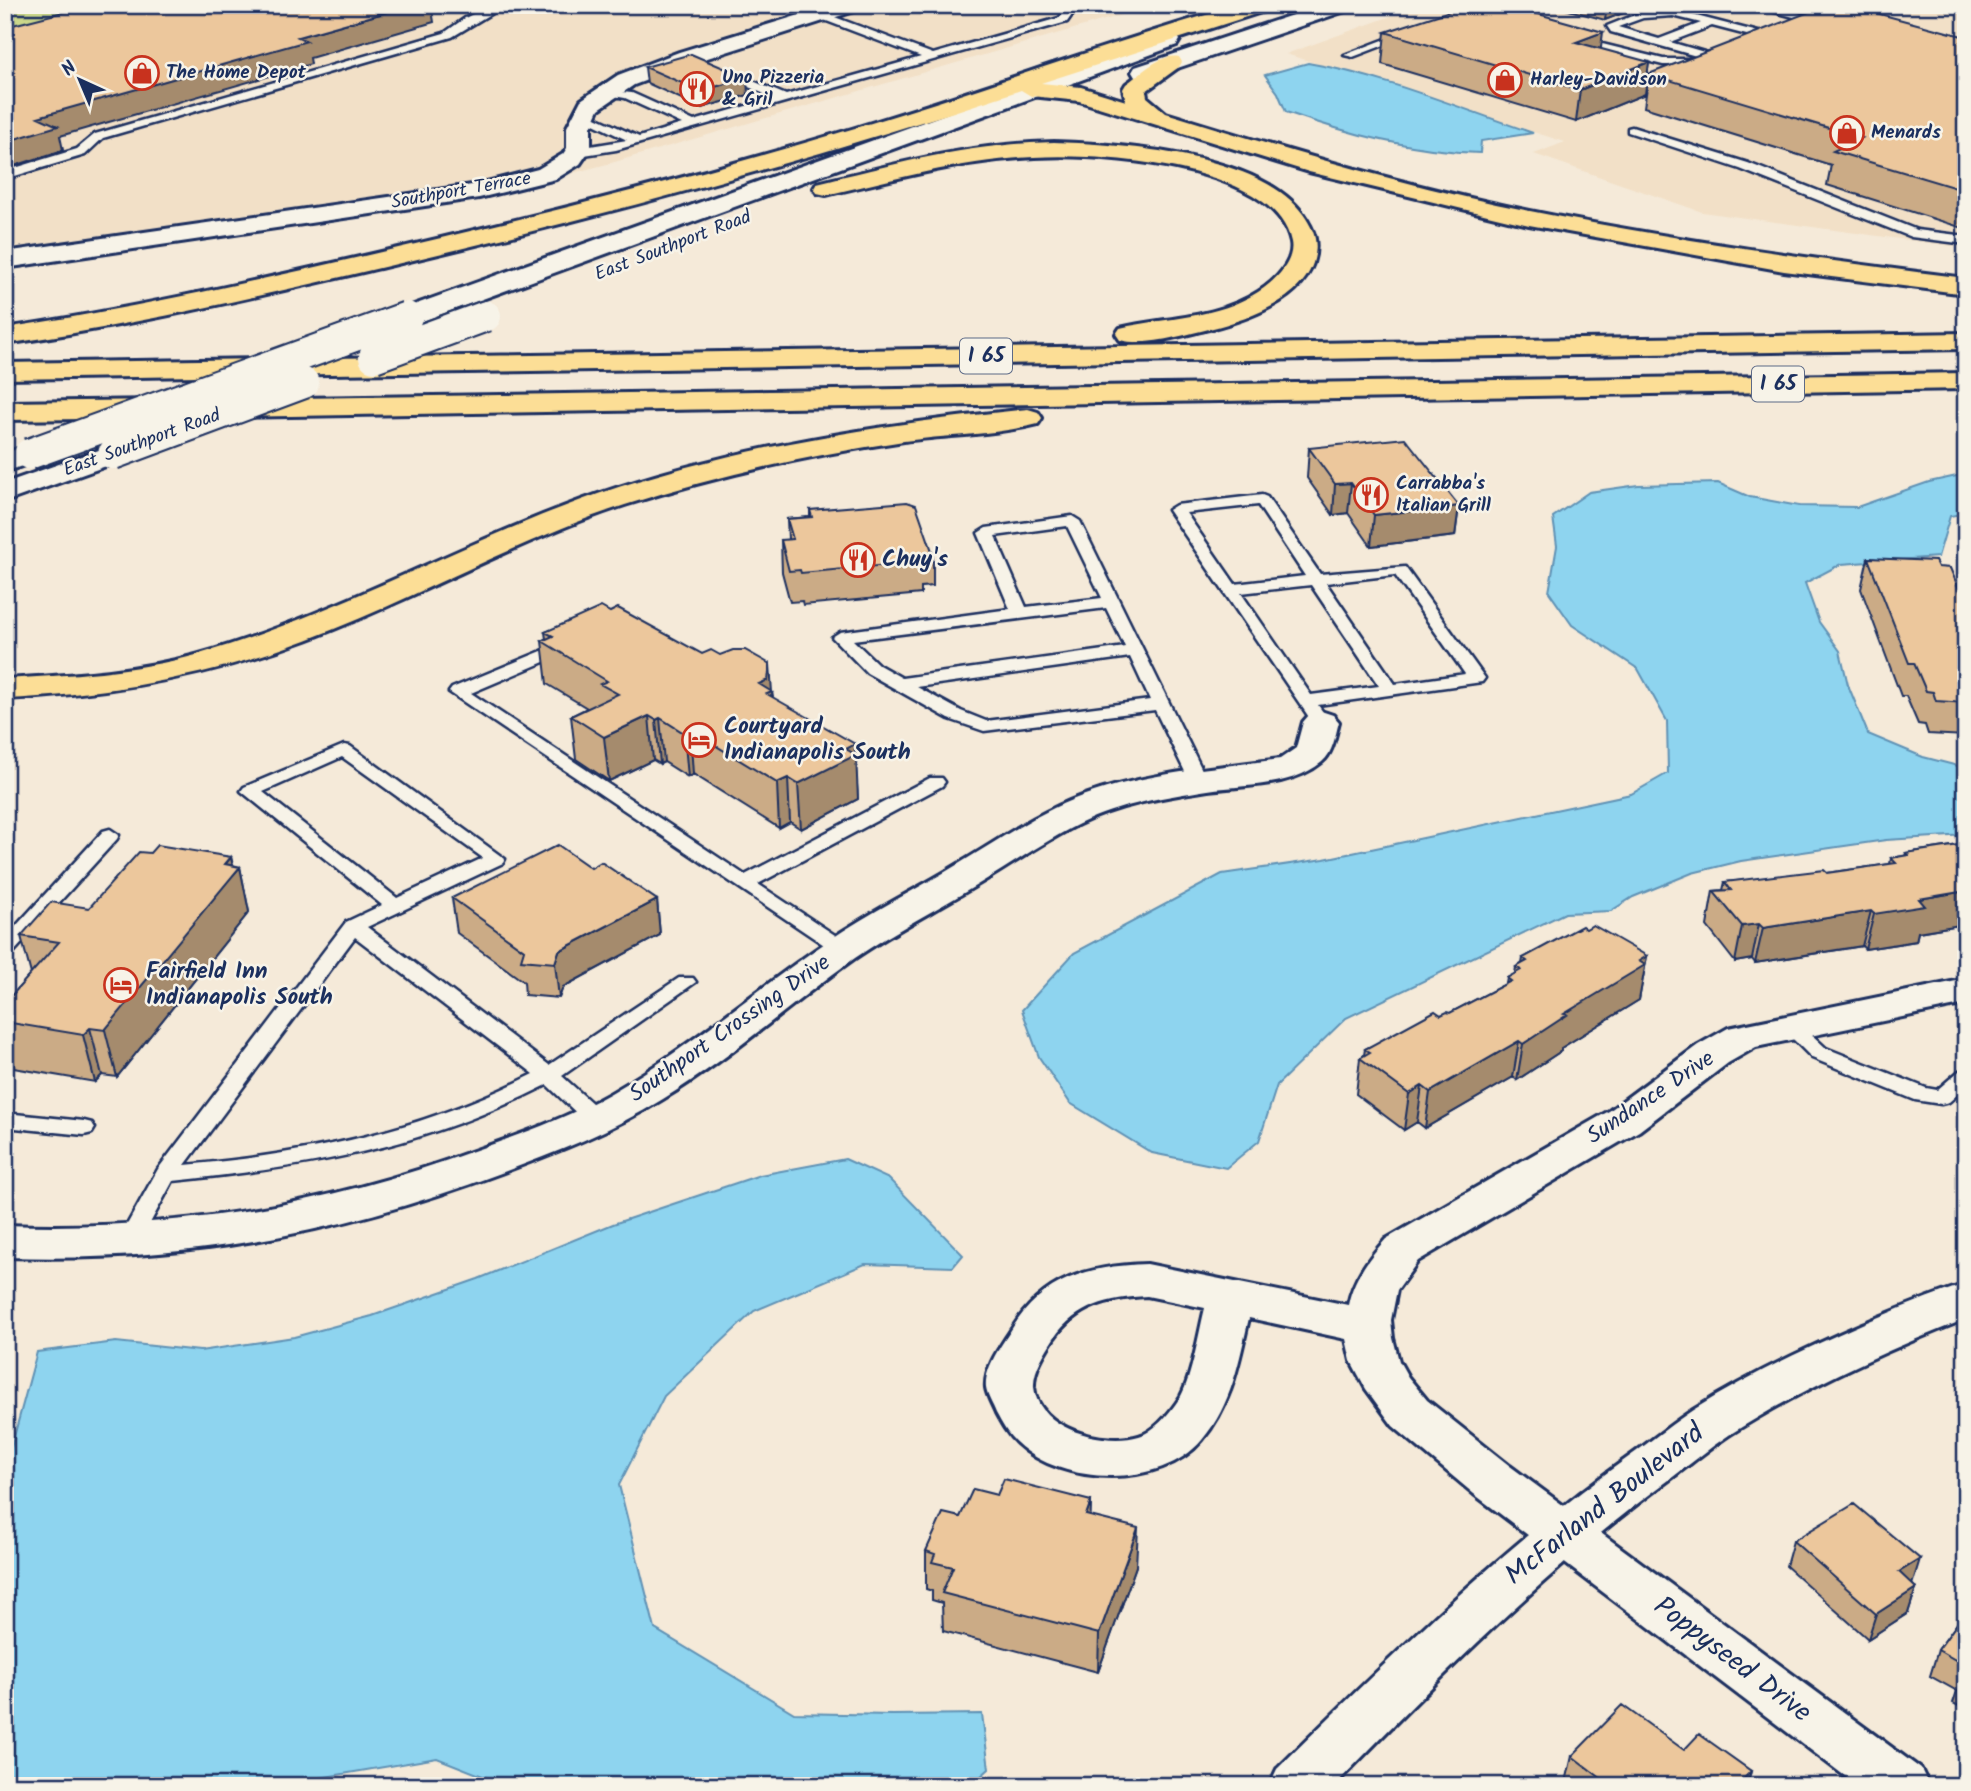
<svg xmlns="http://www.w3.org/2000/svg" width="1971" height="1791" viewBox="0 0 1971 1791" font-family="Kalam,sans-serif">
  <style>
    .built { fill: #f2e0c7 }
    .green { fill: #cbd78a; stroke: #738374; stroke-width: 2 }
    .water { fill: #8ed4ef; stroke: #6092b5; stroke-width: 2 }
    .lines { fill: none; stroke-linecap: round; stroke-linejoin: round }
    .lane-casing { stroke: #1b2f5e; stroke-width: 5 }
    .street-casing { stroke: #1b2f5e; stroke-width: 6 }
    .secondary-casing { stroke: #1b2f5e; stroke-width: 6 }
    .highway-casing { stroke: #1b2f5e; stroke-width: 6 }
    .lane { fill: #f7f3e8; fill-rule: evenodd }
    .street { fill: #f7f3e8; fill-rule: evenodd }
    .secondary { fill: #f7f3e8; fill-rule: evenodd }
    .highway { fill: #fcde96; fill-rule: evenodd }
    .secondary-bridge-casing { stroke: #1b2f5e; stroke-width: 34; stroke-linecap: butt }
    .secondary-bridge { stroke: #f7f3e8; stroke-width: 30 }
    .wall { fill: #cbab86; stroke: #1b2f5e; stroke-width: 2 }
    .shaded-wall { fill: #a58b6d; stroke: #1b2f5e; stroke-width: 2 }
    .building { fill: #ecc79c; stroke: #1b2f5e; stroke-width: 2 }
    .labels { text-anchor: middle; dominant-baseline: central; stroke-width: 5; stroke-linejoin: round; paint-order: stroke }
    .far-poi-label { font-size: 19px; font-weight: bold; fill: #1b2f5e; stroke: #f7f3e8; text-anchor: start }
    .far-street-label { font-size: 19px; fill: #1b2f5e; stroke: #f7f3e8 }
    .shield { fill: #f7f3e8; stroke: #5d6a87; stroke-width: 2 }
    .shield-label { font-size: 21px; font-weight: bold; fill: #1b2f5e }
    .poi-label { font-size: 23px; font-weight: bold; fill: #1b2f5e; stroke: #f7f3e8; text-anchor: start }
    .street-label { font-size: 23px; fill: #1b2f5e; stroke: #f7f3e8 }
    .near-street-label { font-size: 28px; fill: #1b2f5e; stroke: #f7f3e8 }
  </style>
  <rect width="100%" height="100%" fill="#f5ead9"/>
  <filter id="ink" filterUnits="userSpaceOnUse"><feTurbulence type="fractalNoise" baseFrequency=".0143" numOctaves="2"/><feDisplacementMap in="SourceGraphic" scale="14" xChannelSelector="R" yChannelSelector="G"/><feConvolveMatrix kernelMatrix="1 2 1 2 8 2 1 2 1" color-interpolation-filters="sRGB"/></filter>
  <g filter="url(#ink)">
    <path class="built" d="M116,5h1040l-545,158 -126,33 -480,71v-233z
      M1422,5h544v243l-264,-36 -168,-58 31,-12 -279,-88z"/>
    <path class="green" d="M19,5h97l-111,29v-25z"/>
    <path class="water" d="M1308,63c76,13 151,45 225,70l-52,8 -1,12c-68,-2 -131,-19 -194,-41l-8,-19 -13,-18z
      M1966,474v39l-16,3 -12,41 -97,7 -36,19 14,39 21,29 8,34 20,49 55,23 43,11v67l-80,5 -145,21 -49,12 -59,24 -22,14 -46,2 -219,105 -69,67 -18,56 -33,27 -74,-15 -82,-50 -31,-46 -17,-47 52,-57 148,-79 102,-15 307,-65 37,-21 -1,-52 -29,-52 -66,-44 -23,-33 8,-46 -4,-29 36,-25 49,-7 80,-2 32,14 49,9 58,1 72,-25z
      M845,1159l44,20 74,76 -10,12 -88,-3 -111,47 -90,85 -45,89 36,144 139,84 98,2 90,-1 7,55 -19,17h-462l-71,-28 -165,28h-267c0,-20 5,-50 0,-67v-249l32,-118 79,-10 84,9 94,-14 78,-21 106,-37 135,-55 147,-49z"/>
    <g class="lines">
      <g class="lane-casing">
        <path id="lane" d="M491,5h14l-53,32 -349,101 -18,17 -80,24v-8l72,-22 18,-15 349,-101 21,-15z
          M1048,5h14l12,7 -7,10 -451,128 -38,6 -6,-4 6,-4 49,-8 -48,-23v-4h8l52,24 43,-13 -57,-26 -23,-4v-4l30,3 62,28 80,-23 -55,-24v-4h8l59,25 135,-38 -105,-40v-4h8l109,41 126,-36 4,-5z
          M1723,5h49l46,14 -5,3 -42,-11 -43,-3z
          M1673,10l97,25 1,2 -5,3 -54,-14 -42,16 41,12 1,2 -5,3 -96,-27 -4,-6 35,-14zM1673,16l28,7 -42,16 -41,-12 25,-9z
          M1404,32l9,2 -60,23 -9,-2z
          M1578,38l85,21h39l5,3 -5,3h-39l-89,-22v-4z
          M1632,127l116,36 169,67 49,6v8l-55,-7 -171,-68 -112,-37v-4z
          M1262,495l5,2 53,77 85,-7 80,111 -3,4 -164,23 12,17 -9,5 -6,-1 -147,-216 8,-5zM1258,505l47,71 -70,8 -49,-71zM1395,575l70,99 -70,10 -69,-101zM1311,585l68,101 -68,9 -70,-102z
          M1072,516l8,5 128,261 -3,4h-12l-3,-4 -35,-72 -171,21 -35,-12 -82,-46 -35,-36 8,-5 170,-23 -32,-76 8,-5zM1067,526l35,72 -76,9 -31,-71zM1106,608l19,39 -223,31 -23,-13 -26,-25zM1130,657l20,43 -164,21 -25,-10 -44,-24z
          M566,641l6,1 2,4 -2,4 -101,43 274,182 185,-97h12l3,4 -3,4 -184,98 92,61 3,4 -3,4h-14l-387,-261 3,-4z
          M344,745l6,1 155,113 -2,4 -136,64 182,138 130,-87h14l3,4 -134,94 41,37 3,5 -3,5h-16l-40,-38c-125,63 -237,82 -374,96l-36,66 -8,2 -8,-2 -3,-6 40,-72 188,-247 36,-17 -141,-114 3,-4zM342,757l141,101 -86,40 -134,-106zM355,937l179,137c-113,57 -224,80 -349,91z
          M110,829l9,6 -2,4 -105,115 -7,2v-18l98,-107z
          M1791,1021l7,1 28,26 100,40 11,2 22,-19 7,-2v18l-17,15 -8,2 -26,-4 -103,-42 -31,-31 3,-5z
          M5,1113l79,8 8,2 3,5 -3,5 -8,2 -79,-8z"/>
      </g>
      <g class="street-casing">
        <path id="street" d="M832,5h32l-3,4 -166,53 -61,23 -35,24 -8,18v21l-11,16 -24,15 -77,19 -474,70v-16l474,-68 59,-15 25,-15 4,-6v-21l14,-27 37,-25 61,-23z
          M1321,711l12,4 6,7c-4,14 -6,31 -17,40 -30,25 -77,23 -114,28 -44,7 -88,14 -129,34 -36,18 -68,41 -102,61 -41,25 -83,46 -122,73 -65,46 -124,100 -192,141 -51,32 -106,53 -162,74 -165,62 -320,90 -496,84v-32c166,6 316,-18 471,-75 46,-16 93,-33 135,-57 77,-44 143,-102 217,-152 42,-29 88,-51 132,-78 39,-23 78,-51 122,-67 63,-23 132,-28 198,-37l16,-11 7,-26 6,-7z
          M1966,979v25l-210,43 -28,16 -89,68 -221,130 -21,29 -6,30 2,18 6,23 9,16 19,23 83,66 411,303 8,17h-71l-384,-292 -81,-68 -27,-37 -15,-28 -5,-22 -97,-21c-10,43 -17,87 -47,122 -41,49 -140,46 -185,3 -9,-8 -15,-19 -21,-30 -3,-8 -9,-17 -10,-25 -2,-20 15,-42 25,-58 32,-52 77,-64 136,-66l201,41c5,-26 20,-46 38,-66l223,-128 89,-66 30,-17zM1147,1296l58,12c-6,24 -13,68 -24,88 -9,14 -25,35 -42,40 -34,10 -101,-6 -105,-49 -1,-17 11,-35 20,-49 23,-33 55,-40 93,-42z"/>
      </g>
      <g class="secondary-casing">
        <path id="secondary" d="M1323,5h31l-3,4 -200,68h-16l-3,-5 3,-5z
          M1169,34l8,1 3,5 -3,5 -760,278 -10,2 -10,-2 -3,-6 3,-6z
          M29,445l10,3 5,6 -5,6 -34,12v-19z
          M113,445l10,3 5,6 -5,6 -118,42v-19z
          M1966,1284v35c-82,32 -163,69 -237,116 -21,14 -40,30 -60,45 -123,90 -229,197 -335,306h-65l8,-17c115,-113 228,-225 360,-318 19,-14 36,-28 56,-41 53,-33 111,-61 169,-86 34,-14 68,-29 104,-40z"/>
      </g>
      <g class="highway-casing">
        <path id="highway" d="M1240,5h34l-3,4 -230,74 40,4 45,14 -3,-12 3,-5c15,-10 34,-31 53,-27l3,5 -3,5 -33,24 1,6 19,16c120,37 240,73 364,98 144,29 290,49 436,67v16l-182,-23 -255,-46 -220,-53 -230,-71 -48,-5 -10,-6c-210,70 -423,127 -637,177 -125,29 -252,59 -379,77v-16c121,-18 241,-45 359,-72 165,-38 329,-79 491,-128 129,-39 256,-86 385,-123z
          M1054,142c68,2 206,12 249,72 12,17 16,29 10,49 -13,39 -68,57 -104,66 -26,6 -62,18 -89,11l-4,-6 4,-6c47,-11 96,-9 138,-36 16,-10 37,-30 33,-50 -14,-68 -148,-82 -204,-85 -94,-5 -171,17 -261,38l-9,-2 -3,-5 3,-5c82,-20 152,-39 237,-41z
          M1966,333v16l-1961,30v-16z
          M1966,373v16l-1737,28 -10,-3 -4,-6 4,-6 10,-3z
          M161,400l10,3 4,6 -4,6 -10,3 -156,2v-18z
          M1028,409l10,3 4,6 -4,6c-43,11 -90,11 -134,17 -95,14 -188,35 -279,64 -110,36 -211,95 -319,135 -98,37 -196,54 -301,59v-20c64,-4 129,-7 191,-24 140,-40 266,-113 402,-161 139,-48 285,-70 430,-85z"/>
      </g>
      <use href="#lane" class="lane"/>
      <use href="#street" class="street"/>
      <use href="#secondary" class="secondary"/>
      <use href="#highway" class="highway"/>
      <g class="secondary-bridge-casing">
        <path id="secondary-bridge" d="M374,357l112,-41
          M29,454l378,-137
          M113,454l191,-71"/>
      </g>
      <use href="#secondary-bridge" class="secondary-bridge"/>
    </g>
    <path class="wall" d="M1559,5h111v3h-34l-31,12 -47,-13z
      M1385,32l264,30 -4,32 -69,28 -194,-58z
      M1966,37v192l-139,-44 4,-20 -187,-58 5,-33z
      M645,67l103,28 -47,13 -54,-25z
      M1309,448l150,58 -4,30 -84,10 -23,-33 -15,2 -26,-37z
      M810,510l123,44v32l-12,1v7l-118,11 -1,-4 -12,1 -8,-30 -1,-32h7l-1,-21 23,-2z
      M1868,558l70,9 28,38v131l-38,-2 -3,-9 -7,-1 -12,-28h-5l-40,-107z
      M610,612l162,80 1,6 82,56 3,45 -57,30 -11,-7 -11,6 -86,-54 -5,3 -24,-15 -4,2 -7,-4 -44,21 -33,-22 -5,-43 16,-8 -40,-24 -5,-43 4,-2 -1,-7z
      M1966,844v80l-48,8 -2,9 -51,8 -3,-3 -107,17 -3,-4 -17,3 -28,-36 6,-35 10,-1 2,-8 102,-9 63,-9 1,-6 14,-2 1,-3z
      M150,853l81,4 2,8 7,2 9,45 -132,165 -15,-2 -7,7 -81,-14 -9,-30v-35l26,-29 -10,-38 68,-28z
      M591,868l66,32 3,35 -97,52 -4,11 -34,-3 -1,-13 -67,-49 -5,-35z
      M1647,956l-8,44 -78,48v3l-44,29 -4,-3 -88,51 -8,-6 -13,8 -48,-36 4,-36 4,-3 1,-6 76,-34 9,-2 56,-29 1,-6 8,-4 1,-7 6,-3 1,-6z
      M997,1495l94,6 -1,15 46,50 -38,106 -155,-41 -1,-28 -10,-3v-9l-6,-2v-38l34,-34z
      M1793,1541l119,43 4,4 -8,25 -40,26 -82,-73z
      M1966,1611v99l-13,-7 4,-12 -27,-15 8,-26z
      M1684,1750l67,21 -4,15h-176l-5,-4 6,-26z"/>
    <path class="shaded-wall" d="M412,5h35l-15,5 2,12 -124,36 1,6 -251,72 3,14 -58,19v-27l33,-25 260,-80z
      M1607,5h30l-1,3 -31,12z
      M1603,32l-4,31 -23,-21z
      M1649,62l-4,32 -69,28 4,-32z
      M747,78l1,17 -47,13 -1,-17z
      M1351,483l-3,30 -15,2 2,-31z
      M1459,506l-4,30 -84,10 3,-31z
      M770,664l2,28 3,43 -16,-51z
      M649,716l4,44 -44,21 -5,-44z
      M660,718l4,44 -4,2 -4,-44z
      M690,730l3,44 -5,3 -4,-44z
      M855,744v12l1,-1 2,44 -57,30 -3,-45 48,-35z
      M788,778l2,44 -11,6 -2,-45z
      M231,857l3,17 6,-7 9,45 -132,165 -12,-47z
      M1966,891v33l-48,8 -2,9 -51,8 9,-35 45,-15z
      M657,900l3,35 -97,52 -4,11 -4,-35 4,-12z
      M1871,911l-9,35 -107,17 8,-35z
      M1759,924l-7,35 -17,3 7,-36z
      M1647,956l-8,44 -78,48v3l-44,29 6,-36 116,-83z
      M90,1028l12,47 -7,7 -12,-47z
      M1519,1041l-6,36 -88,51 5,-36z
      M1422,1086l-5,36 -13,8 5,-36z
      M1091,1501l-1,38 -4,-24z
      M1138,1528l-2,38 -38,106 1,-38z
      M1920,1559l-8,26 -13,-13z
      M1916,1588l-8,25 -40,26 8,-25z
      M1751,1771l-4,15h-10z"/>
    <path class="building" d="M90,5h322l-114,32 9,4 -269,76 20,9 -53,16v-115z
      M1827,5h19l120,32v154l-133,-40 29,-13 -213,-64z
      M1459,8h58l86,24 -27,10 73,20 -69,28 -195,-58z
      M691,54l56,24 -47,13 -55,-24z
      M1405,438l54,68 -85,9 -23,-32 -16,1 -26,-36z
      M907,502l9,3 17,49 -15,2 3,6 -120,11 -1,-3 -11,1 -8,-31 12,-1 -6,-20 25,-2 -2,-7z
      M1868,558l67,3 3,6 12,1 16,37v98l-30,-2 -3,-9 -7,-1 -12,-28h-5z
      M601,607l9,5 8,-4 84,46 9,-4 9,5 13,-5h12l25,14 -2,16 -9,4 13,8 -5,2 88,50 -9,5 10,6 -58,29 -10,-6 -11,5 -87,-53 -6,3 -24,-15 -4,2 -7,-4 -45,21 -33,-21 47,-22 -18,-10 7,-3 -65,-40 11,-5 -8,-4z
      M1966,844v47l-47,8 6,7 -51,8 -3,-3 -108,17 -4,-4 -17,2 -29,-35 18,-1 -6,-8 99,-12 3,3 69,-10 -5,-5 17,-3 -2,-2z
      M157,845l74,12 -6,7 15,3 -135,163 -15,-2 -7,7 -78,-13v-6l5,-5 -5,-1v-7l54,-61 -38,-6 30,-34 38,6 50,-56 11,1z
      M558,845l33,23 10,-6 56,38 -98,51 -4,12 -34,-3 3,-10 -72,-52z
      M1593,925l54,31 -8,5 6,4 -81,49 3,1 -44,29 -4,-3 -89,51 -8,-6 -13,8 -49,-36 10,-6 -5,-3 70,-38 6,4 6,-3 3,1 61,-32 -4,-3 14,-8 -5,-3 11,-6 -4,-3 59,-32 4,3z
      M1004,1479l87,22 -5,14 52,13 -39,106 -157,-41 11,-26 -21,-5 3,-8 -9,-3 17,-38 17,4 13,-28 24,6z
      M1854,1504l66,55 -21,13 17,16 -40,26 -83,-73z
      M1966,1611v55l-28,-16z
      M1966,1671v8l-5,-2z
      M1622,1705l62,45 15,-16 52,37 -14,15h-126l-39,-30z"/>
  </g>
  <defs>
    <g id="shop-ring" transform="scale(1.75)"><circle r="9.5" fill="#f7f3e8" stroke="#c8321e" stroke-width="1.5"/><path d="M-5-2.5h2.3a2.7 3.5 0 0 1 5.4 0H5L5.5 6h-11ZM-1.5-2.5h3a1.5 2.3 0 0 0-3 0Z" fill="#c8321e"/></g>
    <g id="restaurant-ring" transform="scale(1.75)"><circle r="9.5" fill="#f7f3e8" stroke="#c8321e" stroke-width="1.5"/><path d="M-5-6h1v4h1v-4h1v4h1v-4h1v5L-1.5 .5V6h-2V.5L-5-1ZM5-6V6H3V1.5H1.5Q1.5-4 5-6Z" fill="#c8321e"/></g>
    <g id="hotel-ring" transform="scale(1.75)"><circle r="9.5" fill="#f7f3e8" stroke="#c8321e" stroke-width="1.5"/><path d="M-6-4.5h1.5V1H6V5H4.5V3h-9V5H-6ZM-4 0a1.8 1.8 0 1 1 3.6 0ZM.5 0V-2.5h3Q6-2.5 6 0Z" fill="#c8321e"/></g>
  </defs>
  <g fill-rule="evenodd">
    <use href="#shop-ring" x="142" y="73"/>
    <use href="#shop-ring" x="1505" y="80"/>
    <use href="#restaurant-ring" x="697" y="89"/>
    <use href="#shop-ring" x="1847" y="133"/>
    <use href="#restaurant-ring" x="1371" y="495"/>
    <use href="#restaurant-ring" x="858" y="560"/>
    <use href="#hotel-ring" x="699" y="740"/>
    <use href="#hotel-ring" x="121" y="985"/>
  </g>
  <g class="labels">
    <g class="far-poi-label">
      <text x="166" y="73">The Home Depot</text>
      <text x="722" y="78">Uno Pizzeria<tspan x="722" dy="22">&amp; Gril</tspan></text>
      <text x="1530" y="80">Harley-Davidson</text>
      <text x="1871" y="133">Menards</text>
      <text x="1396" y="484">Carrabba's<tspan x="1396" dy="22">Italian Grill</tspan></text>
    </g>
    <g class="far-street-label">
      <text transform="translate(461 191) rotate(-10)">Southport Terrace</text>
      <text transform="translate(673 246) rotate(-21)">East Southport Road</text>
      <text transform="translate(142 443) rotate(-20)">East Southport Road</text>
    </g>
    <g class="shield">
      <rect x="960" y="338.5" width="52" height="35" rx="5"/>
      <rect x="1752" y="366.5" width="52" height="35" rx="5"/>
    </g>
    <g class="shield-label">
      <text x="986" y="356">I 65</text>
      <text x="1778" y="384">I 65</text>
    </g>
    <g class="poi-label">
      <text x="882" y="560">Chuy's</text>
      <text x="724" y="727">Courtyard<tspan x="724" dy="26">Indianapolis South</tspan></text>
      <text x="146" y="972">Fairfield Inn<tspan x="146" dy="26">Indianapolis South</tspan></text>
    </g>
    <g class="street-label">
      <text transform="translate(730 1029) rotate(-35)">Southport Crossing Drive</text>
      <text transform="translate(1651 1098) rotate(-34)">Sundance Drive</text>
    </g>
    <g class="near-street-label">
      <text transform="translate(1605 1505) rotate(-38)">McFarland Boulevard</text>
      <text transform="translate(1732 1660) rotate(37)">Poppyseed Drive</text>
    </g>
  </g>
  <rect width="1971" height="1791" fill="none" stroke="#f7f3e8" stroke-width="28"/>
  <rect x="14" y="14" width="1943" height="1763" fill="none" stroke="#1b2f5e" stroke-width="2.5" filter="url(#ink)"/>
  <g transform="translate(80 80) rotate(316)" stroke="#f7f3e8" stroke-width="5" paint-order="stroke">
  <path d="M0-5L12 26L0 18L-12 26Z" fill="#1b2f5e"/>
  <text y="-10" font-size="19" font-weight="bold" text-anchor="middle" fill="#1b2f5e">N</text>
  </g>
</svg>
